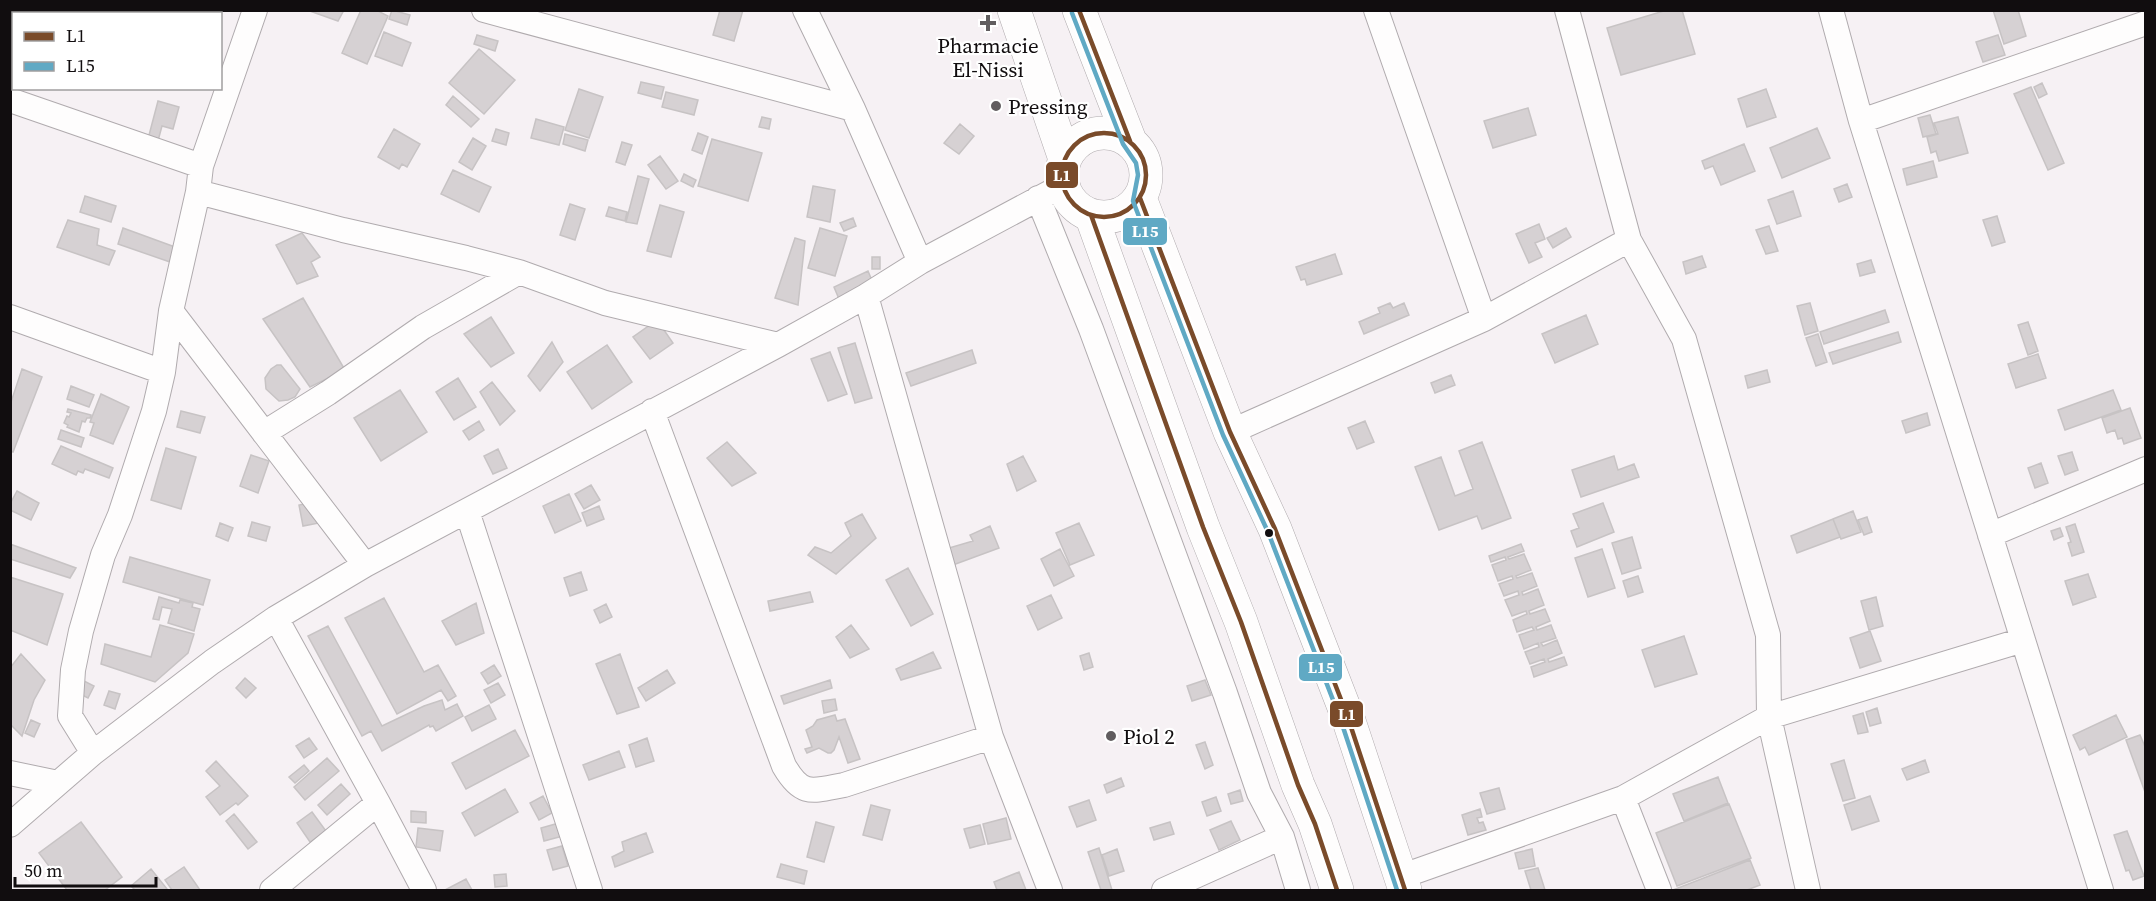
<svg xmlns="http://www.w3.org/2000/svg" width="2156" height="901" viewBox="0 0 2156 901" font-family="'Source Serif 4',serif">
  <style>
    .building { fill: #d6d1d3; stroke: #c7c3c4; stroke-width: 1.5 }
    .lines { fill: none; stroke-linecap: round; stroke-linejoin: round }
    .minor-casing { stroke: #b0abae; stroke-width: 26 }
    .highway-casing { stroke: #b0abae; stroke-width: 34 }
    .minor { stroke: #fefdfd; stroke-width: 24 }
    .highway { stroke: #fefdfd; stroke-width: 33 }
    .bus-1-casing { stroke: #fff; stroke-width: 9 }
    .bus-2-casing { stroke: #fff; stroke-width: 9 }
    .bus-1 { stroke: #7a4b2a; stroke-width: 4.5 }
    .bus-2 { stroke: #60a9c4; stroke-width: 4.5 }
    .poi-dot { fill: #615d5f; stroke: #fff; stroke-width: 2 }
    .bus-dot { fill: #110d0f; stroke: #fff; stroke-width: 2 }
    .labels { text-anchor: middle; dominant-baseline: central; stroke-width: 4.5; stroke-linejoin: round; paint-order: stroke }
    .poi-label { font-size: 21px; fill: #110d0f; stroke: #fff; text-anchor: start }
    .line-badge { stroke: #fff; stroke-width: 2 }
    .badge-label { font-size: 16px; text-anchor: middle; font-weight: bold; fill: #fff }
  </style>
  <rect width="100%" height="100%" fill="#f6f1f4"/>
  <path class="building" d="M307,10h37l-6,11z
    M361,10h15l12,6 -21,48 -25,-11z
    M392,10l18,5 -3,10 -18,-6z
    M720,10h23l-9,31 -21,-6z
    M1667,10h15l13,44 -74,21 -14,-47z
    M1993,10h25l8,26 -22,8z
    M384,32l27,11 -9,23 -27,-10z
    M477,35l21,6 -3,10 -21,-7z
    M1998,35l7,20 -22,7 -7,-20z
    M479,49l36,31 -31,34 -35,-31z
    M641,82l23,5 -3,12 -23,-6z
    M2042,83l5,11 -8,4 -5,-11z
    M2031,87l33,76 -16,7 -34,-76z
    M579,89l24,8 -14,41 -24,-8z
    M1766,89l10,28 -29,10 -9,-28z
    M666,92l32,8 -4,15 -32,-8z
    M453,96l26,23 -8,8 -25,-22z
    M158,101l21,6 -6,22 -11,-3 -4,15 -10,-2z
    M1528,108l8,27 -43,13 -9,-27z
    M1930,115l6,19 -13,3 -5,-19z
    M762,117l9,2 -2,10 -10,-2z
    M1958,117l10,36 -29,8 -3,-10 -5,2 -4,-16 11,-3 -4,-11z
    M536,119l28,8 -5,18 -28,-7z
    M960,124l14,12 -15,18 -15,-11z
    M1817,128l13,30 -48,20 -12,-30z
    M394,129l26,15 -13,23 -5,-3 -3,5 -21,-12z
    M496,129l13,4 -3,12 -14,-4z
    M698,133l10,4 -6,17 -10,-4z
    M565,134l23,6 -3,11 -22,-7z
    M473,138l13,8 -14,24 -13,-8z
    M712,139l50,14 -14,48 -50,-15z
    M622,142l10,3 -7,20 -9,-3z
    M1744,144l11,27 -34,14 -8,-19 -8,3 -3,-8z
    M660,156l18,25 -12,8 -18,-24z
    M1933,161l4,16 -30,8 -4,-16z
    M453,170l38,17 -12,25 -38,-18z
    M684,174l12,6 -3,7 -12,-6z
    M638,176l11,3 -12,45 -11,-2z
    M1847,184l5,13 -13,5 -5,-13z
    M813,186l22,4 -5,32 -23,-5z
    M1793,191l8,25 -24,8 -9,-24z
    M85,196l31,10 -5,16 -31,-10z
    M570,204l15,5 -10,31 -15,-5z
    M660,205l24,7 -13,45 -24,-6z
    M609,207l18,5 -2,9 -19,-5z
    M1997,216l8,26 -13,4 -9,-26z
    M853,218l3,8 -12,5 -4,-8z
    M68,220l31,9 -2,16 18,6 -6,14 -52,-18z
    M1539,224l6,15 -10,4 7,14 -13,6 -13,-29z
    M1769,226l9,25 -12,3 -10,-24z
    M123,228l52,19 -5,15 -52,-18z
    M820,228l27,8 -12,40 -27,-8z
    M1566,228l5,9 -18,11 -6,-10z
    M302,233l18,24 -9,5 7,14 -21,8 -21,-39z
    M795,238l10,3 -7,64 -23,-7z
    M1335,254l7,20 -35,11 -2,-6 -4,1 -5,-13z
    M1702,256l4,11 -20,7 -3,-12z
    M872,257h8v12h-8z
    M1871,260l4,12 -15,4 -3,-12z
    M868,271l5,12 -34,16 -5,-12z
    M303,298l42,72 -35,17 -47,-68z
    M1390,303l3,5 11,-5 5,12 -45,19 -5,-12 21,-9 -2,-5z
    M1810,303l8,28 -13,4 -8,-29z
    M1885,310l4,12 -65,22 -4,-12z
    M1586,315l12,29 -43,19 -13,-29z
    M491,317l23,36 -23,14 -27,-33z
    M657,320l16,23 -23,16 -17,-22z
    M2028,322l10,29 -10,4 -10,-30z
    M1898,332l3,10 -68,22 -4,-11z
    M1818,334l9,28 -11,4 -10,-28z
    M552,342l11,20 -23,29 -12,-15z
    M855,343l17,55 -17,5 -17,-55z
    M607,345l25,37 -40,27 -25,-37z
    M972,350l4,13 -65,23 -5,-13z
    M830,352l17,42 -19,7 -17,-42z
    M2038,354l8,24 -30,10 -8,-24z
    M277,365h4l19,24 -5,8 -7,3 -9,1 -13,-12 -1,-11 6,-9z
    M22,369l20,8 -29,75 -3,-1v-46z
    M1767,370l3,12 -22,6 -3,-12z
    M1451,375l4,10 -20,8 -4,-10z
    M458,378l18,29 -22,13 -18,-28z
    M492,382l23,29 -15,14 -20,-33z
    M71,386l23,9 -5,12 -22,-8z
    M400,390l27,42 -46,29 -27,-43z
    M2113,390l8,20 -56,20 -7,-20z
    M101,394l28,13 -16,37 -23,-9 4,-12 -4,-1z
    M2130,408l11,30 -17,6 -2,-6 -4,1 -3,-9 -8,3 -5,-15z
    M68,409l23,6 -1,3h-3l-2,4 -3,-1 -3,11 -12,-5 1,-2 -4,-2 3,-7 2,1 2,-4 -4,-1z
    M181,411l24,6 -5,16 -23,-6z
    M1927,413l3,12 -24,8 -4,-12z
    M479,421l5,9 -15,10 -6,-9z
    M1365,421l9,21 -17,7 -9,-21z
    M61,430l23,8 -3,9 -23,-8z
    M727,442l29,31 -24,13 -25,-28z
    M1482,442l29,76 -29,11 -5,-13 -38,14 -24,-63 26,-10 14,39 18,-7 -14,-38z
    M61,446l52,22 -4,10 -24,-9 -2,4 -5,-2 -2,4 -24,-11z
    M166,448l30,9 -15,52 -30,-9z
    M498,449l9,19 -14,6 -9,-18z
    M2072,452l6,18 -13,5 -7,-19z
    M251,455l18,6 -11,32 -18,-7z
    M1023,456l13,25 -19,10 -10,-27z
    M1614,456l4,14 16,-6 5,13 -58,20 -9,-27z
    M2041,463l7,20 -13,5 -7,-20z
    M591,485l9,15 -16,9 -9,-15z
    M17,491l22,12 -8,17 -21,-10v-6z
    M569,494l12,27 -26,12 -12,-27z
    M315,502l4,21 -16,3 -4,-21z
    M1603,503l11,29 -37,15 -6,-16 8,-3 -6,-14z
    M599,506l5,13 -17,7 -5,-13z
    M1853,511l8,21 -20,7 -8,-20z
    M862,514l14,24 -40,36 -28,-19 7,-8 16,6 20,-17 -6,-13z
    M1867,517l5,15 -8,3 -6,-15z
    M1833,519l7,18 -43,16 -6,-17z
    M252,522l18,5 -4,14 -18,-5z
    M220,523l13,5 -5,13 -12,-5z
    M1079,523l15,32 -24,10 -14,-32z
    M2075,524l9,28 -12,4 -4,-13 3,-1 -5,-15z
    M990,526l9,22 -46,17 -4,-17 24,-7 -3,-6z
    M2060,528l3,8 -9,4 -3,-9z
    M1632,537l9,31 -19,6 -10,-31z
    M10,544l66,24 -6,10 -60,-19z
    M1521,544l3,7 -16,6 1,2 15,-5 7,16 -15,6 1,2 15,-5 5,13 -15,6 1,3 15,-6 6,16 -15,6 1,3 15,-5 5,12 -14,6 1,3 14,-5 5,13 -15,5 2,3 14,-6 5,13 -14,6 1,3 15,-5 3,8 -33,12 -3,-10 14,-5 -1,-3 -14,5 -5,-12 14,-5 -1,-4 -14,6 -5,-14 15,-5 -2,-3 -15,5 -4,-12 14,-6 -1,-3 -14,5 -7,-16 14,-5 -1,-4 -14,5 -5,-12 14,-5 -1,-3 -14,5 -6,-16 14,-5 -1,-3 -14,5 -2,-6z
    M1060,549l14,27 -20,10 -13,-27z
    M1602,549l13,39 -27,9 -13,-39z
    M130,557l80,23 -7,25 -80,-23z
    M908,568l25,46 -22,12 -25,-46z
    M581,572l6,18 -17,6 -6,-18z
    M2088,574l8,23 -23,8 -8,-24z
    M1638,576l5,16 -15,5 -5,-16z
    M10,577l53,17 -16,51 -37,-15z
    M810,592l3,10 -43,9 -2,-10z
    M1051,595l11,23 -24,12 -11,-24z
    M159,597l20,6 1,-3 13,3 -1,4 8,2 -6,22 -26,-8 4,-14 -10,-2 -3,13 -6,-1z
    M1876,597l7,29 -14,4 -8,-29z
    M384,598l40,74 14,-7 18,31 -8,5 -7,-11 -44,24 -52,-96z
    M476,603l8,30 -28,12 -14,-24z
    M606,604l6,13 -12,6 -6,-13z
    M160,625l34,9 -6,19 -33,29 -54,-18 4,-20 46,13z
    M851,625l18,24 -19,9 -14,-21z
    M328,626l54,100 42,-20 18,-6 3,10 12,-6 6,12 -27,15 -3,-5 -3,1 -1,-2 -47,26 -11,-20 -9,5 -54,-100z
    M1870,631l11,30 -21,7 -10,-30z
    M1684,636l13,38 -42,13 -13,-37z
    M933,652l8,16 -40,12 -5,-11z
    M1089,653l4,14 -9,3 -4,-14z
    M21,654l24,26 -11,20 -12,36 -12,-12v-56z
    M620,654l19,53 -22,7 -21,-50z
    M494,665l7,11 -13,8 -7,-11z
    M667,670l8,13 -29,18 -8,-13z
    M245,678l11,10 -10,10 -10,-10z
    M830,680l2,8 -48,16 -3,-8z
    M1205,680l6,15 -19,6 -5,-15z
    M84,681l10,5 -6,12 -10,-5z
    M498,683l7,12 -14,8 -7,-13z
    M109,691l11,3 -5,15 -11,-4z
    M835,699l2,11 -13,3 -2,-12z
    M489,705l7,14 -24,12 -7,-14z
    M1877,708l4,15 -11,3 -4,-14z
    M1863,713l5,19 -10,2 -5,-18z
    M835,715l2,6 8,-2 15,40 -12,4 -9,-26 -5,13 -3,3h-3l-9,-5 -12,5 -2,-4 7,-2 -6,-17 7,-4 4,-6z
    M2116,715l11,22 -38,18 -4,-8 -5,3 -7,-15z
    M31,720l9,4 -6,13 -9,-4z
    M515,730l14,26 -63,33 -14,-26z
    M2140,735l6,14 -1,43 -19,-52z
    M309,738l8,11 -13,9 -8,-12z
    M647,738l7,23 -18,6 -7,-22z
    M1205,742l8,23 -8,4 -9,-24z
    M619,751l6,16 -36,13 -6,-15z
    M327,758l12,13 -34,29 -11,-13z
    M1844,760l11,38 -12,3 -12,-37z
    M1925,760l4,12 -22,8 -5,-11z
    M216,761l32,35 -10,9 -2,-2 -16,12 -14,-18 14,-11 -14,-15z
    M304,765l5,6 -14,12 -6,-6z
    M1718,777l10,26 -44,18 -11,-27z
    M1121,778l3,8 -17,7 -3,-8z
    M341,784l9,10 -23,21 -9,-10z
    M1499,788l6,21 -18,5 -7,-21z
    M505,789l13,23 -43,24 -13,-23z
    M1240,790l3,11 -12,3 -3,-10z
    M543,796l9,17 -13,7 -9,-17z
    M1870,796l9,25 -27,9 -8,-25z
    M1216,797l5,14 -14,5 -5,-14z
    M1089,800l7,20 -19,7 -8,-20z
    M1729,804l22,54 -74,28 -21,-53z
    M871,805l19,5 -8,30 -19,-5z
    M1480,809l2,8 -5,1 2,5 4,-1 3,8 -18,5 -6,-20z
    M411,811l15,1v11l-15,-1z
    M312,812l14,19 -16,11 -13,-19z
    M234,814l23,28 -9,7 -22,-28z
    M1006,818l5,21 -23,5 -5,-20z
    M1231,821l9,19 -21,10 -9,-20z
    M81,822l41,55 -17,13h-38l-28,-37z
    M816,822l18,5 -10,35 -17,-5z
    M1170,822l4,12 -20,6 -4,-12z
    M559,823l4,13 -19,5 -3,-13z
    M980,825l5,19 -15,4 -6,-19z
    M418,828l25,3 -3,20 -24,-4z
    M2127,831l17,45 -11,4 -4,-10 -3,1 -12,-36z
    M646,833l7,19 -38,15 -3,-10 12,-6 -2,-9z
    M562,846l6,20 -15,4 -6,-20z
    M1099,848l13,42h-11l-13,-38z
    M1117,849l7,22 -15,5 -7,-21z
    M1532,849l3,17 -16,3 -4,-16z
    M1750,860l10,25 -13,5h-74z
    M781,864l26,7 -3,13 -27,-7z
    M184,867l16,23h-28l-7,-10z
    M1538,868l7,22h-14l-6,-19z
    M151,869l16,20 1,1h-33l-4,-4z
    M1019,872l7,18h-29l-3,-8z
    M506,874l1,12 -12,1 -1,-12z
    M466,879l6,11h-27z"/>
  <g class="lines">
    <g class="minor-casing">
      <path id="minor" d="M484,10l369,99
        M805,10l48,99 67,153
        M1376,10l108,309
        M1567,10l62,230 55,99 84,296 1,82 39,173
        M1831,10l30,111 240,769
        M10,100l191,66
        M1861,121l285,-98
        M198,192l145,38 123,28 53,14 86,31 173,42
        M1038,198l53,131 134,364 34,100 23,44 16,53
        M866,296l125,441 59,153
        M171,311l194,254
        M10,317l153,55
        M652,411l132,355c18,31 28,25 60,19l147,-48
        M1230,432l254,-113 145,-79
        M264,433l64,-40 95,-66 96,-55
        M467,511l123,379
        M1990,535l156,-66
        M276,618l102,185 46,87
        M93,753l-23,-37 3,-46 8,-39 22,-76 17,-40 34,-104 9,-39 8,-61 27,-119 3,-26 54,-156
        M10,773l48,10
        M1623,798l36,92
        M10,825l83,-72 119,-91 64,-44 89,-53 413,-220 88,-49 54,-34 144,-77
        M1400,877l223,-79 146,-81 254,-77
        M272,890l106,-87
        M1164,890l118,-53"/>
    </g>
    <g class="highway-casing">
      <path id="highway" d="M1014,10l51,149
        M1079,10l51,131
        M1062 175a42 42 0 1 1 84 0a42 42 0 1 1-84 0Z
        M1140,198l90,234 45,97 72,186 58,175
        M1091,215l112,312 38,95 57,163 17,39 22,66"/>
    </g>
    <use href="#minor" class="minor"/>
    <use href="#highway" class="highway"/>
    <g class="bus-1-casing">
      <path id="bus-1" d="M1079,10l51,131
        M1062 175a42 42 0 1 1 84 0a42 42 0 1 1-84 0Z
        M1140,198l90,234 45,97 72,186 58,175
        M1091,215l112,312 38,95 57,163 17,39 22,66"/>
    </g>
    <g class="bus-2-casing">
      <path id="bus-2" d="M1072,13l51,131 13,19 2,12 -5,26 90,234 45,97 72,186 57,172"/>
    </g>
    <use href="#bus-1" class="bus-1"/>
    <use href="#bus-2" class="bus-2"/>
  </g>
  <g class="poi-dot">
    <path d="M985 14h6v6h6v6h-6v6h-6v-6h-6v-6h6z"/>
    <circle cx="996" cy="106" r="6"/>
    <circle cx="1111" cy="736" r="6"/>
  </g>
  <circle class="bus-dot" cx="1269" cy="533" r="5"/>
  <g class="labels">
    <g class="poi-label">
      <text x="988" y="45" text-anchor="middle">Pharmacie<tspan x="988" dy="24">El-Nissi</tspan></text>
      <text x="1008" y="106">Pressing</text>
      <text x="1123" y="736">Piol 2</text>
    </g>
  </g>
  <g class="line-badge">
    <rect x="1045" y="161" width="34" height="28" rx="6" fill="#7a4b2a"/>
    <rect x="1122" y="217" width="46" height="29" rx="6" fill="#60a9c4"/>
    <rect x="1298" y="653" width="45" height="29" rx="6" fill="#60a9c4"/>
    <rect x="1329" y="700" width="35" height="28" rx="6" fill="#7a4b2a"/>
  </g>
  <g class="badge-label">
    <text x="1062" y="181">L1</text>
    <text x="1145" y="237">L15</text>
    <text x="1321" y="673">L15</text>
    <text x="1347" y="720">L1</text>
  </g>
  <rect width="2156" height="901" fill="none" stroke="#110d0f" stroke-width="24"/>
  <rect x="12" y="12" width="210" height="78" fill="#ffffff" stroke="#a09e9f" stroke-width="1.5"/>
  <rect x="24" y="32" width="30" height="9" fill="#7a4b2a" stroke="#a09e9f" stroke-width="1.5"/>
  <text x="66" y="42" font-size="18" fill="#110d0f">L1</text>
  <rect x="24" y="62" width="30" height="9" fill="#60a9c4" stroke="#a09e9f" stroke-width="1.5"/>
  <text x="66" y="72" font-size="18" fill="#110d0f">L15</text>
  <path d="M15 877v9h141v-9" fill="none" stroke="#110d0f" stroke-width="3"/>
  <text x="24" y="877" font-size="18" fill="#110d0f" stroke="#ffffff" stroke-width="4.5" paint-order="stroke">50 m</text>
</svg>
